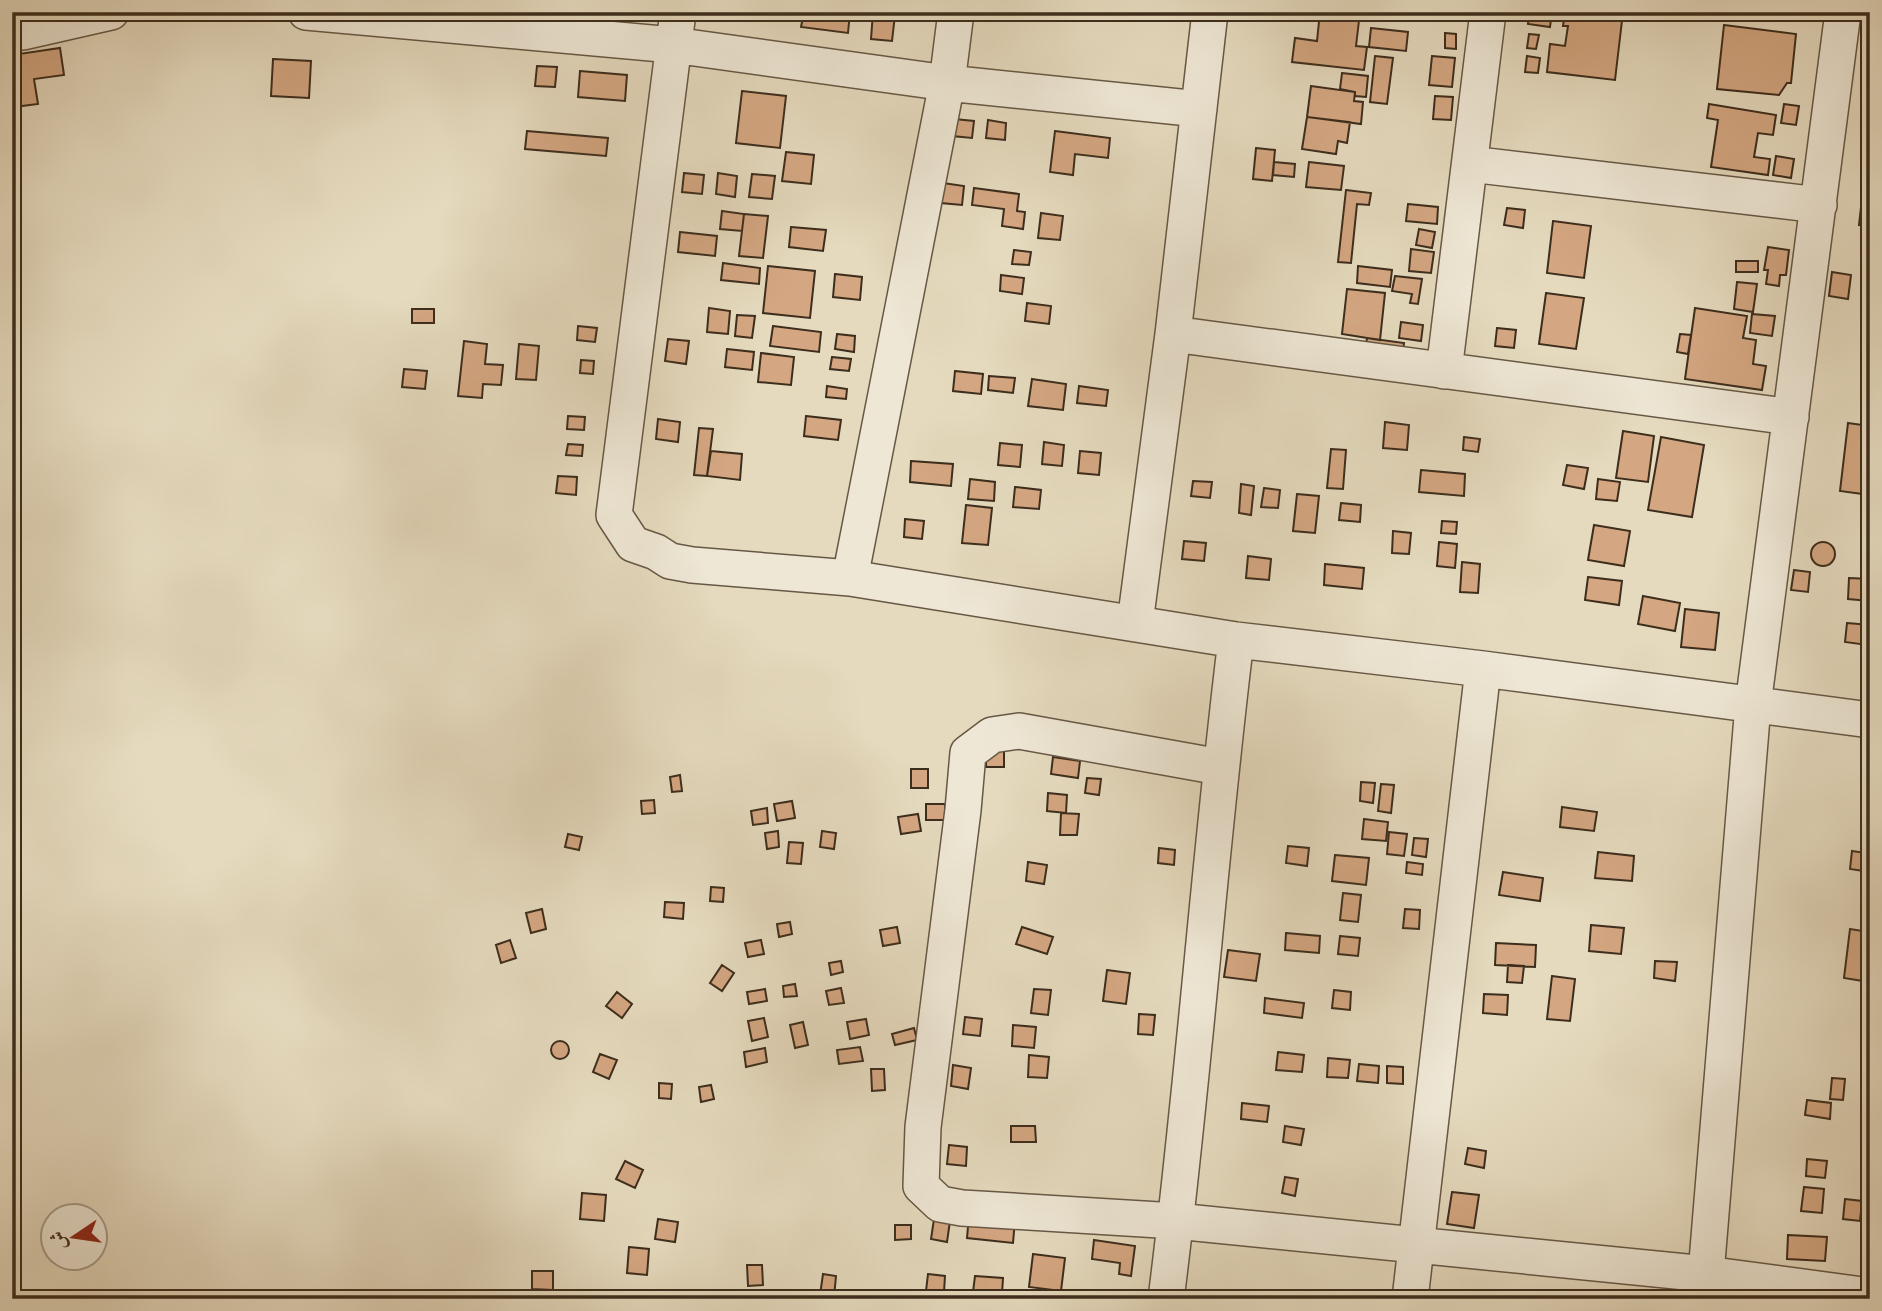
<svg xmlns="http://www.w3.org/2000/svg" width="1882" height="1311" viewBox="0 0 1882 1311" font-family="'IM FELL Great Primer',Amiri,serif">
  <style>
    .building { fill: #d4a782; stroke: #3d2d1d; stroke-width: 2 }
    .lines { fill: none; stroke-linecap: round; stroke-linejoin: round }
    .minor-casing { stroke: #675845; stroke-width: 38 }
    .minor { stroke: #eee7d5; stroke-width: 35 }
  </style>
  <rect width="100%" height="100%" fill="#e5dabe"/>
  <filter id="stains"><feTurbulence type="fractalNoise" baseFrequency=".00286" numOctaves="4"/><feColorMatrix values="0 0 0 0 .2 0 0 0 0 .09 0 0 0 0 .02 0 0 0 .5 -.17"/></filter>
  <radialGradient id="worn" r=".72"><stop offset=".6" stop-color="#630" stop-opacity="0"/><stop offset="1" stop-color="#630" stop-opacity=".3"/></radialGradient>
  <path class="building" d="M710,12h20l-1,8 -20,-2z
    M804,12h46l-2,21 -47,-6z
    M873,12l22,3 -3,26 -21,-2z
    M1320,12h40l-4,34 11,1 -3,23 -72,-8 3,-24 22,3z
    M1529,12h23l-2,15 -22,-3z
    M1565,12h58l-8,68 -68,-8 3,-28 15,2 3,-20h-5z
    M1724,25l72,9 -5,49h-4l-8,12 -62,-6z
    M1371,28l37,4 -2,19 -37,-4z
    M1445,33l11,1v15l-11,-1z
    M1529,34l10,1 -3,14 -9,-1z
    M60,48l4,27 -30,4 4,25 -24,3 -2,-52z
    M1375,56l18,2 -6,46 -17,-2z
    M1432,56l23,2 -3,29 -23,-2z
    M1527,56l13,2 -2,15 -13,-1z
    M273,59l38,2 -2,37 -38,-2z
    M537,66l20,1 -2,20 -20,-1z
    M580,71l47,4 -2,26 -47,-4z
    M1342,73l26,3 -2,21 -11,-1v-4l-15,-3z
    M1311,86l44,6 -1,9 9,1 -2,22 -54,-7z
    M742,91l44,5 -6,52 -44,-5z
    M1435,96l18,1 -2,23 -18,-1z
    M1709,104l67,11 -3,20 -15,-2 -4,24 16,2 -2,16 -57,-8 7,-47 -11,-2z
    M1784,104l15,2 -3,19 -15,-2z
    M1307,117l43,5 -3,21 -9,-2 -2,13 -34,-5z
    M954,119l20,2 -2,17 -20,-2z
    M988,120l18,3 -1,17 -19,-2z
    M527,131l81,7 -2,18 -81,-7z
    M1055,131l55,7 -2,20 -33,-4 -2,21 -23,-3z
    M1256,148l19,2 -3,31 -19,-2z
    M786,152l28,3 -3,29 -29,-3z
    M1776,156l18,3 -3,19 -18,-3z
    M1274,162l21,2 -1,13 -21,-2z
    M1309,162l35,4 -3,24 -35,-3z
    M684,173l20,2 -2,19 -20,-2z
    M718,173l19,3 -2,21 -19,-3z
    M752,174l23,2 -3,23 -23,-2z
    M943,183l21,3 -2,19 -21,-2z
    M1863,184l7,1v23l-9,-1z
    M974,188l45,6 -2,17 8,1 -2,17 -21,-3 2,-17 -32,-4z
    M1346,190l25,3 -2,12 -12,-1 -6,59 -13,-1z
    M1408,204l30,3 -1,17 -31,-3z
    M1861,207l9,1v18l-11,-1z
    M1507,208l18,2 -2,18 -19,-3z
    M722,211l22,3 -2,17 -22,-2z
    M1041,213l22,3 -3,24 -22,-2z
    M744,214l24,2 -5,42 -24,-2z
    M1553,221l38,5 -7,52 -37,-5z
    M791,227l35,3 -3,21 -34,-4z
    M1419,229l16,3 -3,16 -16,-3z
    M680,232l37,4 -2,20 -37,-4z
    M1768,247l21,3 -3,25h-6l-1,11 -13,-2 2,-14h-4z
    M1411,249l23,3 -3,21 -22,-2z
    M1014,250l17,2 -2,13 -17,-1z
    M1736,261h22v11h-22z
    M723,263l37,5 -1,16 -38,-4z
    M768,266l47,5 -5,47 -47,-5z
    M1358,266l34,4 -2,17 -33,-4z
    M1832,272l19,3 -3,24 -19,-3z
    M835,274l27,3 -2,23 -27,-3z
    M1001,275l23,3 -2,16 -22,-3z
    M1395,276l27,3 -4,25 -8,-1 2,-9 -20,-3z
    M1737,282l20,2 -4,28 -19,-3z
    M1347,289l38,4 -5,47 -38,-6z
    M1546,293l38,5 -8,51 -37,-5z
    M1027,303l24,3 -2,18 -24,-3z
    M709,308l21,3 -2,23 -21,-2z
    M1695,308l52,8 -4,22 13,2 -3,24 13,2 -4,24 -77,-11z
    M412,309h22v14h-22z
    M1752,314l23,2 -3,20 -22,-3z
    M737,315l18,1 -3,22 -17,-2z
    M1401,322l22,3 -2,16 -22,-3z
    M578,326l19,2 -2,14 -18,-2z
    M773,326l48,6 -2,20 -49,-6z
    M1497,328l19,2 -2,18 -19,-2z
    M837,334l18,2 -1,16 -19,-3z
    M1680,334l11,1 -3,19 -11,-2z
    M1367,338l37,5 -2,15 -37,-6z
    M668,339l21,2 -3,23 -21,-3z
    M464,341l23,3 -2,20 18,1 -2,20 -18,-1 -1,14 -24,-2z
    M519,344l20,2 -3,34 -20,-1z
    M727,349l27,3 -2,18 -27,-3z
    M761,353l33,4 -3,28 -33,-3z
    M832,357l19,2 -2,12 -19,-2z
    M581,360l13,1 -1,13 -13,-1z
    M404,369l23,2 -2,18 -23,-2z
    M955,371l28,3 -2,20 -28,-3z
    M989,376l26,2 -2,15 -25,-3z
    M1032,379l34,5 -3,26 -35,-4z
    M827,386l20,3 -1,10 -20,-2z
    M1079,386l29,4 -2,16 -29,-3z
    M568,416l17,1 -1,13 -17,-1z
    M806,416l35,4 -3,20 -34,-4z
    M658,419l22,3 -2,20 -22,-3z
    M1385,422l24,3 -2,25 -24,-2z
    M1848,423l22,3v69l-30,-4z
    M699,428l14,1 -6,47 -13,-1z
    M1623,431l31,5 -6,46 -32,-4z
    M1464,437l16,2 -2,13 -15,-2z
    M1661,437l43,8 -12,72 -44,-7z
    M1044,442l20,3 -2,21 -20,-2z
    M1000,443l22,2 -2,22 -22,-2z
    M568,444l15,1 -1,11 -16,-1z
    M1331,449l15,1 -3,39 -16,-1z
    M711,451l31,3 -2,26 -33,-4z
    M1080,451l21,2 -2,22 -21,-2z
    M911,461l42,3 -2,22 -41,-4z
    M1567,465l21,3 -4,21 -21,-4z
    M1421,470l44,4 -1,22 -45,-4z
    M558,476l19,1 -1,18 -20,-2z
    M970,479l25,3 -1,19 -26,-2z
    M1598,479l22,3 -3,19 -21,-2z
    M1193,481l19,1 -2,16 -19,-2z
    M1241,484l13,2 -3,29 -12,-2z
    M1015,487l26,3 -2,19 -26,-2z
    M1264,488l16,2 -2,18 -17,-1z
    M1297,494l22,2 -4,37 -22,-2z
    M1341,503l20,2 -1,17 -21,-2z
    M966,505l26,3 -4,37 -26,-2z
    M905,519l19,2 -2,18 -18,-2z
    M1442,521l15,1 -1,12 -15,-1z
    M1594,525l36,6 -6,35 -36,-6z
    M1393,531l18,2 -2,21 -17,-1z
    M1184,541l22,2 -2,18 -22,-2z
    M1439,542l18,2 -2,24 -18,-2z
    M1811 554a12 12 0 1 1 24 0a12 12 0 1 1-24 0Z
    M1248,556l23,3 -2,21 -23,-2z
    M1462,562l18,2 -2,29 -18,-1z
    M1325,564l39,4 -2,21 -38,-4z
    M1794,570l16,2 -2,20 -17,-2z
    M1588,577l34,4 -3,24 -34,-5z
    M1849,578l21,1v22l-22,-2z
    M1643,596l37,7 -5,28 -37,-7z
    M1685,609l34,4 -4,37 -34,-3z
    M1847,623l23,2 -3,20 -22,-3z
    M986,751h18v16h-18z
    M1053,757l27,4 -2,17 -27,-4z
    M911,769h17v19h-17z
    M680,775l2,16 -10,1 -2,-15z
    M1087,778l14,1 -2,16 -14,-2z
    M1361,782l14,1 -2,20 -13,-2z
    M1381,784l13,1 -3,28 -13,-2z
    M1048,793l19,2 -1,18 -19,-2z
    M654,800l1,13 -13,1 -1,-13z
    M792,801l3,17 -18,3 -3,-17z
    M926,804h19v16h-19z
    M1562,807l35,5 -3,19 -34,-4z
    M767,808l1,15 -15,2 -2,-14z
    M1061,813l18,1 -2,21h-17z
    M918,814l3,17 -20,3 -3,-17z
    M1364,819l24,3 -2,19 -24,-2z
    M778,831l1,16 -12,2 -2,-16z
    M822,831l14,2 -2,16 -14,-2z
    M1389,832l18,2 -3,22 -17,-2z
    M568,834l14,3 -3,13 -14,-3z
    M1414,838l14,1 -2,18 -14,-2z
    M789,842l14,1 -2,21 -14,-1z
    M1288,846l21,2 -2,18 -21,-3z
    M1159,848l16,2 -1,15 -16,-2z
    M1852,851l14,2 -2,18 -14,-2z
    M1598,852l36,4 -2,25 -37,-3z
    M1335,855l34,3 -3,27 -34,-4z
    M1028,862l19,3 -3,19 -18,-3z
    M1407,862l16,2 -1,11 -16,-2z
    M1503,872l40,6 -3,23 -41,-6z
    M711,887l13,1 -1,14 -13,-1z
    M1343,893l18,2 -3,27 -18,-2z
    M665,902l19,1 -1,16 -19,-2z
    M542,909l4,20 -15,4 -5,-20z
    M1405,909l15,1 -1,19 -16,-1z
    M790,922l2,12 -13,3 -2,-13z
    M1591,925l33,3 -3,26 -32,-3z
    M897,927l3,16 -17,3 -3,-16z
    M1022,927l31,10 -6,17 -31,-10z
    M1850,929l19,3 -6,49 -19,-3z
    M1286,933l34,3 -1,17 -34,-3z
    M1340,936l20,2 -2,18 -20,-2z
    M510,940l6,18 -15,5 -5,-18z
    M761,940l3,14 -16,3 -3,-14z
    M1496,943l40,2 -1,22 -40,-2z
    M1228,950l32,4 -4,27 -32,-4z
    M841,961l2,11 -12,3 -2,-12z
    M1655,961l22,1 -2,19 -21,-3z
    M722,965l12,8 -12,18 -12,-8z
    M1508,965l16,1 -2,17 -15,-1z
    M1107,970l23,3 -4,31 -23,-3z
    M1552,976l23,3 -5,42 -23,-2z
    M795,984l2,12 -13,1 -1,-11z
    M841,988l3,15 -15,2 -3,-14z
    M765,989l2,12 -18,3 -2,-12z
    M1034,989l17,1 -3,25 -17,-2z
    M1334,990l17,2 -1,18 -18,-2z
    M617,992l15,12 -10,14 -16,-12z
    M1484,994l24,1 -1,20 -24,-2z
    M1265,998l39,5 -2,15 -38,-5z
    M1139,1014l16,1 -2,20 -15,-1z
    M965,1017l17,2 -2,17 -17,-2z
    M764,1018l4,19 -16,4 -4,-20z
    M866,1019l3,16 -19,4 -3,-17z
    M803,1022l5,23 -13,3 -5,-23z
    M1013,1025l23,2 -2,21 -22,-2z
    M914,1028l3,12 -22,5 -3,-11z
    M551 1050a9 9 0 1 1 18 0a9 9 0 1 1-18 0Z
    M860,1047l3,14 -24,3 -2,-14z
    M765,1048l2,14 -21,5 -2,-15z
    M1278,1052l26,3 -2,17 -26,-2z
    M600,1054l17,6 -8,19 -16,-7z
    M1029,1055l20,2 -2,21 -19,-1z
    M1328,1058l22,2 -2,18 -21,-1z
    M1359,1064l20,2 -1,17 -21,-2z
    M953,1065l18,3 -3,21 -17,-3z
    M1387,1066l16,1v17l-16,-1z
    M871,1069h13l1,21 -13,1z
    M1832,1078l13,1 -2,21 -13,-1z
    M659,1083l13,1 -1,15 -12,-1z
    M711,1085l3,14 -13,3 -2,-15z
    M1807,1100l24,3 -1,16 -25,-4z
    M1242,1103l27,3 -2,16 -26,-3z
    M1011,1126h24l1,16h-25z
    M1285,1126l19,3 -3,16 -18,-3z
    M949,1145l18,2 -1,19 -19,-2z
    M1468,1148l18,3 -2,17 -19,-4z
    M1807,1159l20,2 -2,17 -19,-2z
    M625,1161l18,9 -8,18 -19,-9z
    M1285,1177l13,2 -3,17 -13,-3z
    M1804,1187l20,2 -2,24 -21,-2z
    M1452,1192l27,3 -5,33 -27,-4z
    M582,1193l24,2 -2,26 -24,-2z
    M1845,1199l17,2 -2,20 -17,-2z
    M969,1215l46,5 -2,23 -46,-5z
    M658,1219l20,3 -3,20 -20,-3z
    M934,1219l16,2 -3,21 -16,-3z
    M895,1225h16v14l-16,1z
    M1788,1235l39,2 -2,24 -38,-2z
    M1094,1240l41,6 -4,30 -12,-2 1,-11 -28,-4z
    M629,1247l20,2 -2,26 -20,-2z
    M1033,1254l32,4 -4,33 -32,-4z
    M747,1265h15l1,20 -15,1z
    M532,1271h21v19l-21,-1z
    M823,1274l13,2 -2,21 -14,-2z
    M928,1274l17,2 -1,16 -18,-1z
    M975,1276l28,2 -1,16 -29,-2z"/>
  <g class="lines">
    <g class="minor-casing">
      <path id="minor" d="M306,12l367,33 274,38 252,26
        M678,12l-64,503 19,29 23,8 14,9 22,4 158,13 386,62 247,29 387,51
        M12,32h11l88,-20
        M1470,164l349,41
        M1173,334l618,83
        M1444,371l44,-359
        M850,578l97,-495 9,-71
        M1135,623l38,-289 37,-322
        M1220,767l-201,-36 -27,4 -24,18 -5,57 -40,317 -2,59 19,18 22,4 214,13 530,53 164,22
        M1166,1299c28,-219 43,-440 70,-659
        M1410,1299l73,-630
        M1702,1299l4,-25 47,-569 90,-693"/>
    </g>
    <use href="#minor" class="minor"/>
  </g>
  <rect width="1882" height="1311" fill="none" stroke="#e5dabe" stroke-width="42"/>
  <rect x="14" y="14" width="1854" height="1283" fill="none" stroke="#3d2d1d" stroke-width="3.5"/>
  <rect x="21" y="21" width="1840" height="1269" fill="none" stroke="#3d2d1d" stroke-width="2"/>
  <g transform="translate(74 1237) rotate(257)"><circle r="33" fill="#eee7d5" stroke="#a79d8b" stroke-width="2"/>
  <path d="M0-5L12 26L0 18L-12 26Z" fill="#8f2418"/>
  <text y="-10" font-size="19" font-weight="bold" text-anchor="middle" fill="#3d2d1d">ش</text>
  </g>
  <rect width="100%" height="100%" filter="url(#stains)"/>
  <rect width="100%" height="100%" fill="url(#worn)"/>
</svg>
